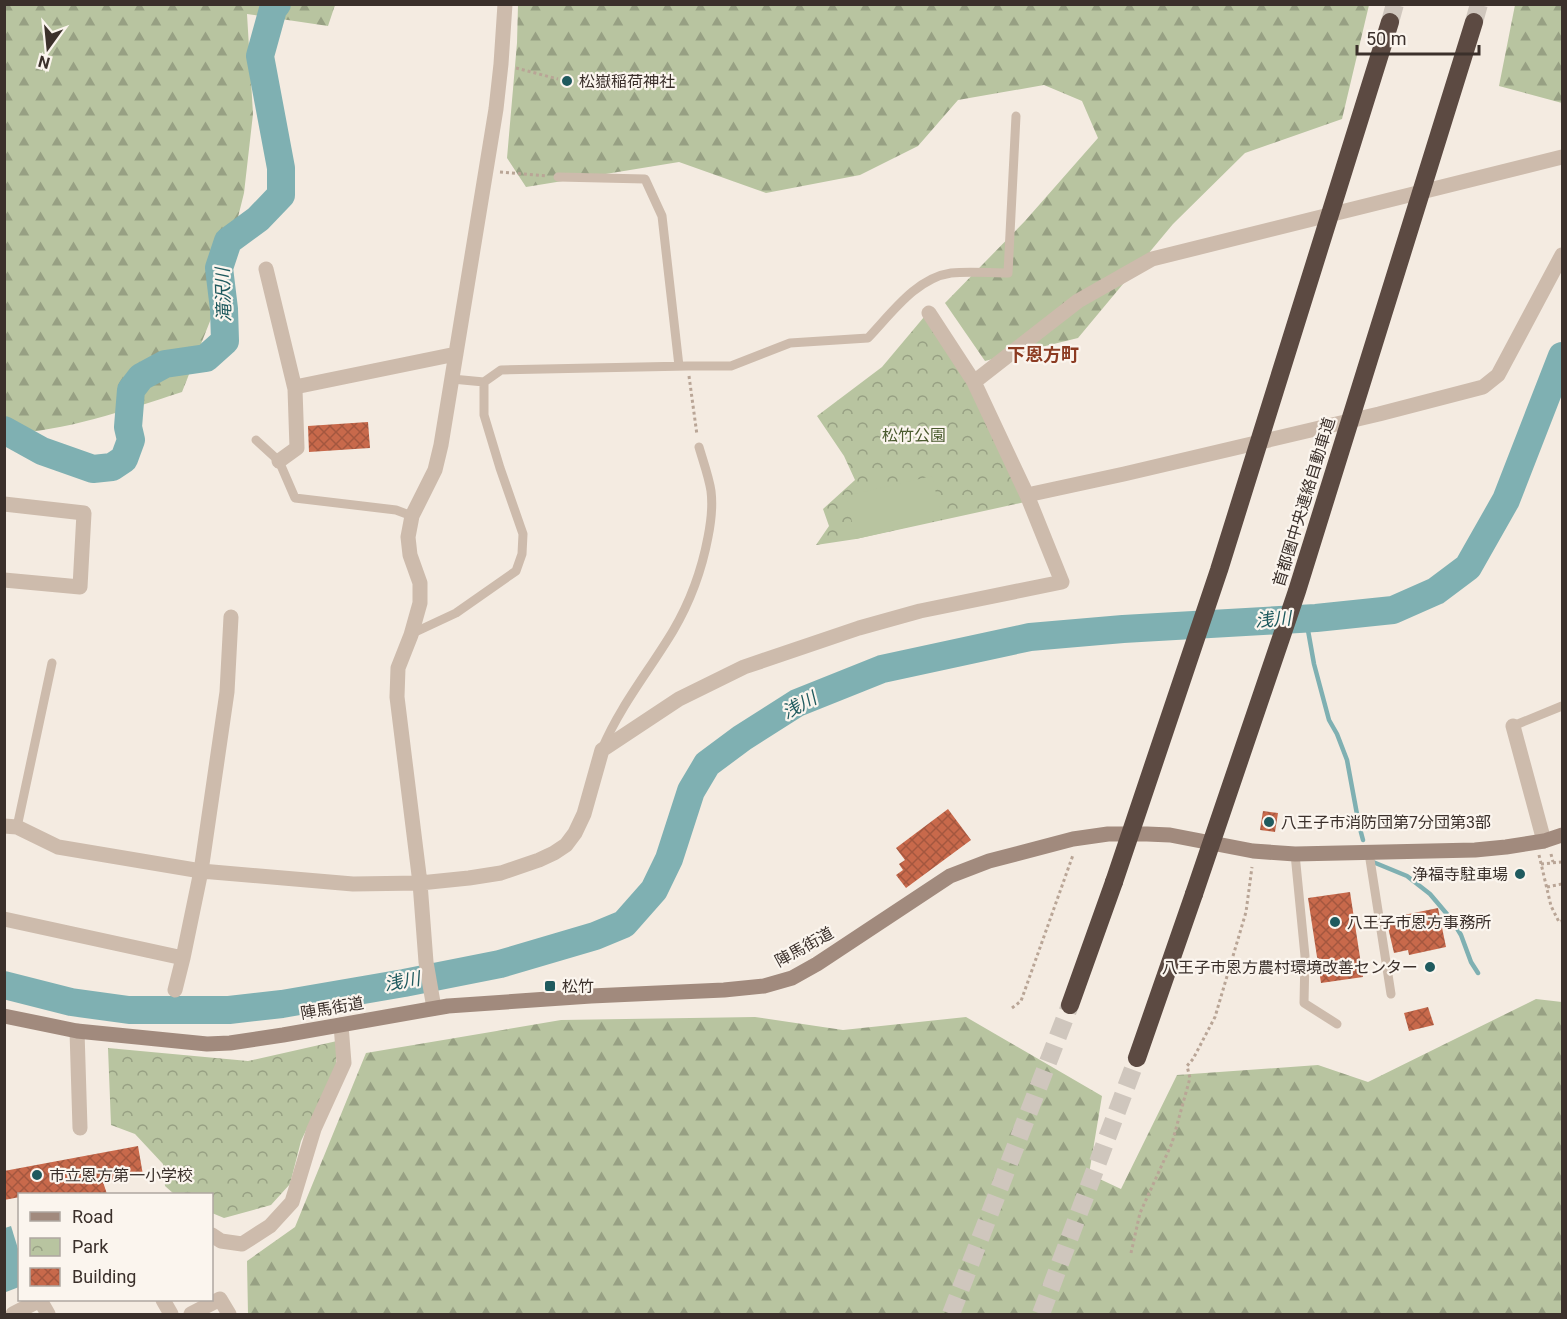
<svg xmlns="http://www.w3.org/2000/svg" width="1567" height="1319" viewBox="0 0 1567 1319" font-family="Roboto,'Noto Sans JP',sans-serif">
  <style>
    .forest { fill: url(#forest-firs) }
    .park { fill: url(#park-crowns) }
    .pitch { fill: #b8c4a0 }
    .water { fill: #7fb0b2 }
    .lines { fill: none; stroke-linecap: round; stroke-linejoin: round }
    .stream { stroke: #7fb0b2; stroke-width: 4.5 }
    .river { stroke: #7fb0b2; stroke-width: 28 }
    .building { fill: url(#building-cross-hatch) }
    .motorway-tunnel { stroke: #cfc6bd; stroke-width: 18; stroke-dasharray: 18 9; stroke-linecap: butt }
    .path { stroke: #b9a596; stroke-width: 3; stroke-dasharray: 3 3; stroke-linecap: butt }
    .service { stroke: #cdbbac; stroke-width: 9 }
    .minor { stroke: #cdbbac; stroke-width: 15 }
    .secondary { stroke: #a18a7d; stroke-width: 15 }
    .motorway { stroke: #5c4a42; stroke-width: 18 }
    .motorway-bridge { stroke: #5c4a42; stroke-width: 18 }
    .poi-dot { fill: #1f5a5e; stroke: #fbf5ee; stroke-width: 2 }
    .labels { text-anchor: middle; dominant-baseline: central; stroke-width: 4.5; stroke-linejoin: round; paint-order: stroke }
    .poi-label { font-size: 16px; fill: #3b302b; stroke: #fbf5ee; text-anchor: start }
    .park-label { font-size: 16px; fill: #4a5a2e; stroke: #fbf5ee }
    .street-label { font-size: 16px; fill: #3b302b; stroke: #fbf5ee }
    .water-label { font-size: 18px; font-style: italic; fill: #1f5a5e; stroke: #fbf5ee }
    .neighbourhood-label { font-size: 18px; font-weight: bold; fill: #8c3b22; stroke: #fbf5ee }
  </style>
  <defs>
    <pattern id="forest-firs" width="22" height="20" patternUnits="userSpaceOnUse" patternTransform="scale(1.5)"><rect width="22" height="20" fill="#b8c4a0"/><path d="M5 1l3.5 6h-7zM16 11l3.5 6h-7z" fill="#97a083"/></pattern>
    <pattern id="park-crowns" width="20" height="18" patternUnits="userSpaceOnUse" patternTransform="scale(1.5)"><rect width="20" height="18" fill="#b8c4a0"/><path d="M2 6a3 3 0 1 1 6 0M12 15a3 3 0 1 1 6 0" fill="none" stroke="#97a083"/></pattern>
    <pattern id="building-cross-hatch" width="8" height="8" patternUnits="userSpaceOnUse" patternTransform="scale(1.5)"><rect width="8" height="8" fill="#c8694b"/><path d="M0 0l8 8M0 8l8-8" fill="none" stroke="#a4573f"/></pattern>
  </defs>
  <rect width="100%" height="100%" fill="#f4ebe1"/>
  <path class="forest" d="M4,5h331l-7,21 -81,-12 6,100 -9,79 -28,113 -34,86c-59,19 -116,39 -177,42z
    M518,5h851l-27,114 -97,34 -72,71 -95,114 -93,23 -40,-58 80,-82 73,-83 -16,-37 -38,-16 -86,15 -40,46 -58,29 -94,18 -87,-31 -153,25 -19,-29 10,-115z
    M1515,5h47v98l-63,-17z
    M1536,999l26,3v312h-1314l-1,-53 48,-34 71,-174 195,-33 194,-3 88,13 123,-13 136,79 -13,78 32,15 56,-114 141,-10 50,17z"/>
  <path class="park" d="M924,317l46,67 55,118 -169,37 -40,6 13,-19 -6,-17 32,-29 -11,-24 -27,-40 65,-49z
    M337,1041l-1,26 -35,74 -11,43 -19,21 -47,13 -12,-5v-19h-38l-9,-8 -2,-22 -28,-30 -24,-9 -3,-77 140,13z"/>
  <path class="pitch" d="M932,476l10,43 -86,20 -10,-43z"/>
  <path class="water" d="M11,1226l8,26v35l-13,5 -2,-5 1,-59z"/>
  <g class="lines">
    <path class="stream" d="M1306,619l8,45 15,56 8,14 10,26 12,65 4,15
      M1373,862l34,14 23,18 22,26 9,15 10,27 7,11"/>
    <path class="river" d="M4,430l38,21 51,18 19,-2 12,-8 7,-19 -3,-13 3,-37 10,-13 24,-13 41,-6 19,-17 -1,-32 -5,-41 9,-27 30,-22 23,-24v-27l-21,-112 13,-47 4,-5
      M4,985l67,17 58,8h100l53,-6 122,-21 96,-19 95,-28 29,-12 30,-34 15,-31 22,-68 16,-27 35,-26 55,-35 85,-34 148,-32 93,-8 193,-11 77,-8 43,-19 32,-24 38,-67 56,-144"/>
  </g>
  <path class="building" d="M368,422l2,26 -61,4 -1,-26z
    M948,809l23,31 -65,48 -10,-13 7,-5 -4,-6 6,-4 -9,-12z
    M1263,811l15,2 -3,19 -15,-2z
    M1350,892l13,85 -42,6 -13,-85z
    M1438,908l8,39 -37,8 -1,-5 -14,3 -7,-30 13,-2 -1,-5z
    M1428,1007l6,18 -25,6 -5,-18z
    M138,1146l5,29 -40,7 4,12h-87v3l-16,3v-29z"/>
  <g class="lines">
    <path class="motorway-tunnel" d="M1390,22l5,-18
      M1474,22l5,-18
      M951,1314l119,-309
      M1041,1314l96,-256"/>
    <path class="path" d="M516,68l42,11
      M500,172l47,4
      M689,376l8,59
      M1551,854l2,8
      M1539,855l12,51 8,16 3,-1
      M1541,864l21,-2
      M1547,887l15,-3
      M1012,1008l9,-7 52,-146
      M1131,1253l9,-40 32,-70 18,-65 -3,-12 6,-7 22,-42 31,-105 6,-45"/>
    <path class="service" d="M558,177l87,2 17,37 17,150
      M452,379l32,3
      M256,440l23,21 16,37 101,12 16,6
      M411,634l45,-21 60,-42 6,-17 1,-20 -23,-66 -16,-53v-33l17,-12 187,-4h43l59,-23 78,-5c23,-24 48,-60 83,-65 18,-2 39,0 57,0l8,-157
      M1513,726l49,-20
      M602,749c18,-43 47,-78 71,-118 17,-29 29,-62 35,-94 3,-15 5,-30 3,-46 -2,-14 -8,-30 -12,-44
      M17,827l35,-164
      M1369,853l22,141
      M1295,854l10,102 -1,47 33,21"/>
    <path class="minor" d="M266,269l29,120 2,59 -18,13
      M974,382l104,-81 74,-42 410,-102
      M295,387l161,-33
      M1027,495l97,-21 255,-60 104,-27 15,-12 64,-120
      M4,504l80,9 -4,74 -76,-7
      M1513,726l31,115
      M4,826l13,1 41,20 143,24 152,13 67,-1 49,-5 32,-5 38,-13 15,-7 12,-8 9,-12 9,-19 18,-64 77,-51 65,-32 115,-39 61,-17 142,-29 -35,-87 -53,-113 -45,-69
      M4,919l179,39
      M175,990l8,-32 18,-87 26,-179 4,-75
      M434,1008l-8,-46 -6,-79 -23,-186 1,-29 13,-33 9,-32v-20l-10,-28 -2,-18 4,-21 23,-46 6,-25 55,-336 5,-45 4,-60
      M77,1031l3,97
      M212,1235l9,6 21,3 28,-18 22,-24 22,-73 30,-66 -3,-38
      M40,1300l8,14
      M163,1300l8,14
      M13,1314l27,-14
      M191,1314l29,-15 9,15"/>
    <path class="secondary" d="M4,1016l73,15 130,13 23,-1 53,-8 165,-29 143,-10 133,-6 40,-4 28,-8 25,-14 133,-88 39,-15 84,-22 35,-5h39l23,1 83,16 42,3 180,-4 31,-3 38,-6 18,-6"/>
    <path class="motorway" d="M1070,1005l44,-123
      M1137,1058l57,-164"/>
    <path class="motorway-bridge" d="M1114,882l105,-312 171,-548
      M1194,894l103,-303 177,-569"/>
  </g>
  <g class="poi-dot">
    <circle cx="567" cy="81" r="6"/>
    <circle cx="1269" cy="822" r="6"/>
    <circle cx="1520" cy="874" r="6"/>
    <circle cx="1335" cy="922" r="6"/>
    <circle cx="1430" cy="967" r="6"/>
    <rect x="544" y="980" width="12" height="12" rx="3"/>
    <circle cx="37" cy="1175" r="6"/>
  </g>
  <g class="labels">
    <g class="poi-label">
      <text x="579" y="81">松嶽稲荷神社</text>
      <text x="1281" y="822">八王子市消防団第7分団第3部</text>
      <text x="1508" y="874" text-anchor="end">浄福寺駐車場</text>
      <text x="1347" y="922">八王子市恩方事務所</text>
      <text x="1418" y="967" text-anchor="end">八王子市恩方農村環境改善センター</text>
      <text x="562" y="986">松竹</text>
      <text x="49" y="1175">市立恩方第一小学校</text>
    </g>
    <g class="park-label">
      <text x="914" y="435">松竹公園</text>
    </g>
    <g class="street-label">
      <text transform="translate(1304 502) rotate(-73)">首都圏中央連絡自動車道</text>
      <text transform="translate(804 947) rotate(-29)">陣馬街道</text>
      <text transform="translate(332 1008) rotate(-10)">陣馬街道</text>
    </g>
    <g class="water-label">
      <text transform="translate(223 295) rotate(-92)">滝沢川</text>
      <text transform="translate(1273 619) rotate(-4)">浅川</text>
      <text transform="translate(799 705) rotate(-28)">浅川</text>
      <text transform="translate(402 981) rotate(-10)">浅川</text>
    </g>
    <g class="neighbourhood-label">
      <text x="1043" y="354">下恩方町</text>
    </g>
  </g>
  <rect width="1567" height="1319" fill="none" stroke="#3b302b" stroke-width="12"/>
  <rect x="18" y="1193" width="195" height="108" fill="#fbf5ee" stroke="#aea6a0" stroke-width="1.5"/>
  <rect x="30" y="1212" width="30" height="9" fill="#a18a7d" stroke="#aea6a0" stroke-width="1.5"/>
  <text x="72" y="1223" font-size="18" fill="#3b302b">Road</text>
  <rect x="30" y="1238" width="30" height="18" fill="url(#park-crowns)" stroke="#aea6a0" stroke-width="1.5"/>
  <text x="72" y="1253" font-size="18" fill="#3b302b">Park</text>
  <rect x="30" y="1268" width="30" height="18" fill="url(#building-cross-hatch)" stroke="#aea6a0" stroke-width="1.5"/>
  <text x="72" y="1283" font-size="18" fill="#3b302b">Building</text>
  <g transform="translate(48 48) rotate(195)" stroke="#fbf5ee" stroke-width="4.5" paint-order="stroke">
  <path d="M0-4.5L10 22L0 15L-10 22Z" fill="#3b302b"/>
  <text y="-9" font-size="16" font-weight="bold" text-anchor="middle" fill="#3b302b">N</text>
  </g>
  <path d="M1357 45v9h122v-9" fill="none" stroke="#3b302b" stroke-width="3"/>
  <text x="1366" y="45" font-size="18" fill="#3b302b" stroke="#fbf5ee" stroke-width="4.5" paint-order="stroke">50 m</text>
</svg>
